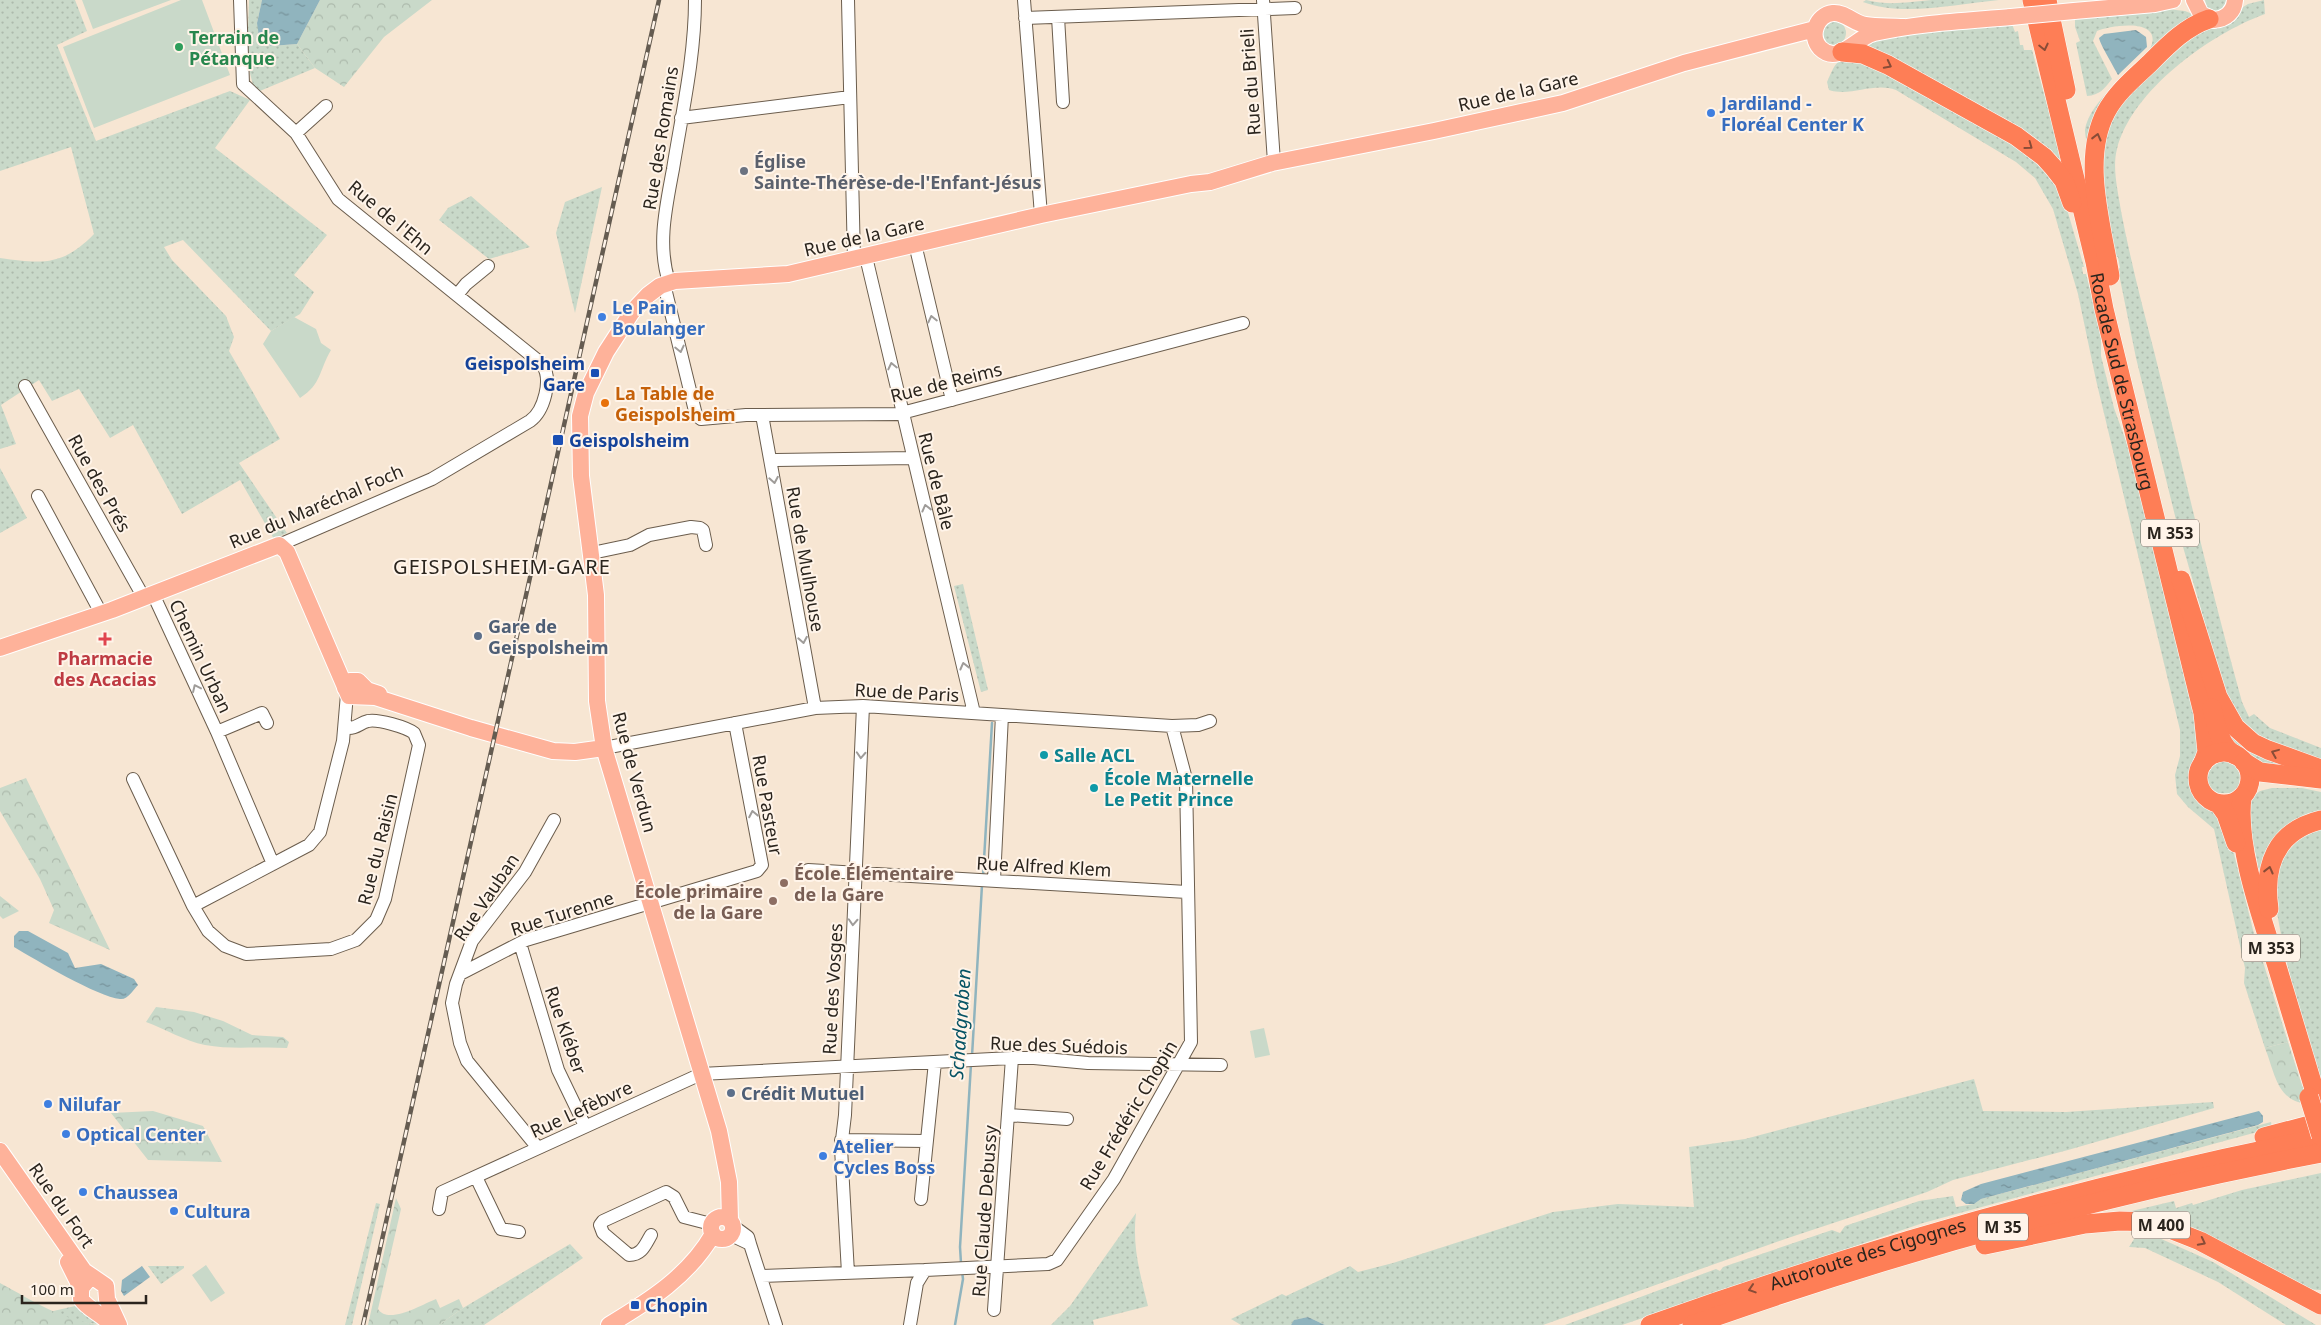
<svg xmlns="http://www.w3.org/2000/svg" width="2321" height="1325" viewBox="0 0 2321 1325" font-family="'Noto Sans',sans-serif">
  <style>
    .green { fill: url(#green-dots) }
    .forest { fill: url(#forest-crowns) }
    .pitch { fill: #c9d9c9 }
    .water { fill: url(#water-ripples) }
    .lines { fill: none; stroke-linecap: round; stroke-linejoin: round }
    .stream { stroke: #90b4be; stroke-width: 2.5 }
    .minor-casing { stroke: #6b5d4d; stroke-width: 14 }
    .major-casing { stroke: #fff; stroke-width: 18 }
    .highway-casing { stroke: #fff; stroke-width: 20 }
    .minor { stroke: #fff; stroke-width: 12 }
    .major { stroke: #feb29a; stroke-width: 16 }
    .highway { stroke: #fe7e56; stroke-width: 19 }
    .rail-casing { stroke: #655c51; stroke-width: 4.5 }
    .rail { stroke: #fff4e9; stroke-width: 2.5; stroke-dasharray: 8; stroke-linecap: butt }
    .major-bridge-casing { stroke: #fff; stroke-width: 18; stroke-linecap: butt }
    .highway-bridge-casing { stroke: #fff; stroke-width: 20; stroke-linecap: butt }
    .major-bridge { stroke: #feb29a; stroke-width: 16 }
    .highway-bridge { stroke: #fe7e56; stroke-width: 19 }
    .oneway { stroke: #894c37 }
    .oneway2 { stroke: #9f9c99 }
    .leisure-dot { fill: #2e9e5b; stroke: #fff4e9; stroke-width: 2 }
    .shop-dot { fill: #3f7fe0; stroke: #fff4e9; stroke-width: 2 }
    .worship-dot { fill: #6b7280; stroke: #fff4e9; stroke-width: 2 }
    .transit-dot { fill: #1a4fb4; stroke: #fff4e9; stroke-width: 2 }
    .food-dot { fill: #e8710a; stroke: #fff4e9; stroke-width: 2 }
    .service-dot { fill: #5c6f8a; stroke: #fff4e9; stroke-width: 2 }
    .health-dot { fill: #e0444e; stroke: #fff4e9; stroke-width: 2 }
    .culture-dot { fill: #0f9aa8; stroke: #fff4e9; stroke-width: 2 }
    .education-dot { fill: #8d6e63; stroke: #fff4e9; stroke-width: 2 }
    .labels { text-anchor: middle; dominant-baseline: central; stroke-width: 4; stroke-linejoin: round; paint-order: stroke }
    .shield { fill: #fff4e9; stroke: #6a625a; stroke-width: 1 }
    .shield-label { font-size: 16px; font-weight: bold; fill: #2a241d }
    .leisure-label { font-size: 18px; font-weight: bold; fill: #27864d; stroke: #fff4e9; text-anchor: start }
    .street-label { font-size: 18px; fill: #2a241d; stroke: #fff4e9 }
    .shop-label { font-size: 18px; font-weight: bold; fill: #366cbe; stroke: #fff4e9; text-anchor: start }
    .worship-label { font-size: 18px; font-weight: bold; fill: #5b616d; stroke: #fff4e9; text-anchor: start }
    .transit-label { font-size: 18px; font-weight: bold; fill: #164399; stroke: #fff4e9; text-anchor: start }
    .food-label { font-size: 18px; font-weight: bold; fill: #c56008; stroke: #fff4e9; text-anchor: start }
    .service-label { font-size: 18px; font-weight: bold; fill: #4e5e75; stroke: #fff4e9; text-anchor: start }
    .health-label { font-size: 18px; font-weight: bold; fill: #be3a42; stroke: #fff4e9 }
    .culture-label { font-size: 18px; font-weight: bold; fill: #0d838f; stroke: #fff4e9; text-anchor: start }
    .education-label { font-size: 18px; font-weight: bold; fill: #785e54; stroke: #fff4e9; text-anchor: start }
    .water-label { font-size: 19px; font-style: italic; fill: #065364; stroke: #fff4e9 }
    .quarter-label { font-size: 20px; letter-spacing: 1px; fill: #2a241d; stroke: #fff4e9 }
  </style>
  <defs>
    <pattern id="green-dots" width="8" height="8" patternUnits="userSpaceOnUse" patternTransform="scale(1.25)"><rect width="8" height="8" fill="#c9d9c9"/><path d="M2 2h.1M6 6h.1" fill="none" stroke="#adbaac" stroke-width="1.8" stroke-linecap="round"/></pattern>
    <pattern id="forest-crowns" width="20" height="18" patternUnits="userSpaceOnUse" patternTransform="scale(1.25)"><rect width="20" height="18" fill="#c9d9c9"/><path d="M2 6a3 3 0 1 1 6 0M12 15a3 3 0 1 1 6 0" fill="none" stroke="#adbaac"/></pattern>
    <pattern id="water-ripples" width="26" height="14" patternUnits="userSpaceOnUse" patternTransform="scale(1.25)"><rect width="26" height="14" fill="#90b4be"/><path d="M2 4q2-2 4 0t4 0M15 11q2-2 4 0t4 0" fill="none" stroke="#76929a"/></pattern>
  </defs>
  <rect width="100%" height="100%" fill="#f7e6d3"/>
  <path class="green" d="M0,0h75l12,31 -30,14 39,96 134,-50 20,9 -35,48 112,87 -33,40 20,17 -14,22 -29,17 -88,-91 -19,7 8,13 54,56 8,21 -5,14 51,88 -41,24 48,70 -13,6 -34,-59 -58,34 -49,-89 -23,13 -31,-49 -27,12 -13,-21 -38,25 15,39 -16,5v-191c43,6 63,8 94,-24l-23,-87 -71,24z
    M249,0h13l-5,23 14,23 26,-2 18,24 -60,25 -8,-32z
    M1866,0c25,6 41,2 66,0 22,0 45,0 67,0 -43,4 -96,17 -136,2z
    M2205,0h22l-5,10 -8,2 -7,-3z
    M2264,0l1,14c-55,20 -133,76 -148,135 -5,19 1,42 4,62 9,47 21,94 33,140 29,117 56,235 88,351l7,15 5,-3 16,14 51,20v15l-52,-18 -33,-27 -21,-54 -14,-55 -20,-69 -45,-182 -18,-89 2,-1 -2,-11h-3l-13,-71 3,-54 16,-30 51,-52 76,-46z
    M2167,9l18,2 10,4 -70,67 -37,67c-1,-6 -3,-13 -3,-19 4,-25 33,-47 49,-64 5,-5 13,-10 16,-17 15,-32 -39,-24 -53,-18l-4,10 19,38c-8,10 -12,16 -25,17l-11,-53 4,-2 -5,-14v-9z
    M1822 33a12 12 0 1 1 24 0a12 12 0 1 1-24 0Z
    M2012,24l3,8 3,-1 2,14h3l1,5h8l35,128 -208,-134 13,-7z
    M1855,55l146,79 35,25 21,25 9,22 18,61h-2l1,7h3l15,58v24l13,52 14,39 66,263 4,43 -7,16v17l10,17 14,8 18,39 20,80 35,112 -23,6 -21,-65 1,-15 -31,-139 -26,-22 -11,-13 -2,-19 5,-19v-26l-84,-350 -18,-86 -25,-85 -18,-31 -19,-16 -120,-72c-23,-8 -45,7 -67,0l-2,-8c8,-17 8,-23 28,-27z
    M602,187l-27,126 -19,-80 9,-31z
    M471,196l59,51 -41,12 -50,-39 9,-12z
    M0,468l27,50 -27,15z
    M963,584l25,106 -7,2 -27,-106z
    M2225,722l85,47 -47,-2 -33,-26z
    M2224,761l9,2 7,11 -1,13 -7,6h-17c-14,-11 -8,-29 9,-32z
    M2272,788h30l19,4v24l-9,2 -51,62 -11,-53 1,-29 9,-7z
    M2321,825v266l-18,-62 -19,-78 -11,-60 11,-41 28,-22z
    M1974,1079l9,32 83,1 147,-10 1,6 -146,42 -115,30 -26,12 -139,46 -245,87h-218l-17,-8 -13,3 -4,5h-50l-10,-6 51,-25 4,2 64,-30 8,6 35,-9 160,-51 65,-8 76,3 -5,-60 56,-8z
    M2271,1122l1,6 -349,95 -301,102h-57l151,-56 4,2 3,-4 109,-37 8,3 5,-7 74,-25 34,-5 3,11 18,-3 7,-5z
    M2321,1173v117l-18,-1 -184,-75 55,-13 2,7 16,-5 1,2 49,-15z
    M376,1203l4,1 -28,121h-7z
    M1136,1213c-4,33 4,61 12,93l-55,14 1,5h-43l19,-19z
    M2148,1233l65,29 103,63h-30l-68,-43 -73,-34 -16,-1 7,-11z
    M570,1244l13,14 -99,67h-45l24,-17z
    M148,1266h36v2l-23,16z
    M75,1306l30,19 -26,-3 -30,-10z"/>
  <path class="forest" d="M320,0h112l-48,37 -40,50 -29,-19 -18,-24z
    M26,778l84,172 -61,-27 5,-13 -14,-31 -40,-68v-23z
    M0,896l19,15 -16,8 -3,-3z
    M156,1007l38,5 29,9 29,14 31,2 6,5 -2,6c-27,-2 -55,2 -82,-3 -20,-4 -40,-16 -59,-23z
    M2288,1042l20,62c-31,-2 -33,-31 -43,-56z
    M153,1111l50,15 19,36 -74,-2 -37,-47z
    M396,1198l5,11 -23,100c10,16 43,-4 58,-10l4,9 19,-9 4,9 -24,17h-71z
    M0,1283c37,20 56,34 98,42h-98z"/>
  <path class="pitch" d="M82,0h89l-78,29z
    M181,0h21l28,75 -136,53 -31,-81z
    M294,317l22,12 5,14 10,7c-12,20 -9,34 -31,48l-37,-54 8,-13z
    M1264,1028l6,27 -15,3 -5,-27z
    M206,1265l19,28 -14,9 -19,-27z"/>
  <path class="water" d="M262,0h58l-23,44 -26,2 -12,-10 -2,-13z
    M2136,30l10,7 1,10 -29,28c-4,-8 -18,-31 -19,-37l5,-4z
    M19,931h9l40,22 7,15 26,-4 33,15 4,6c-5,5 -10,15 -18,14 -22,-2 -84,-39 -106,-52v-11z
    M2259,1111l4,5v6l-5,3 -277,74 -7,5h-8l-5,-4 2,-8 18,-8z
    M142,1266l8,11 -26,19 -3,-5 1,-11z
    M1308,1317l17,8h-34l3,-5z"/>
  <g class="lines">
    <path class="stream" d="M983,877l9,-154
      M972,1056l10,-171
      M961,1263l-1,-16 11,-183
      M955,1325l8,-46 -1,-8"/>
    <g class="minor-casing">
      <path id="minor" d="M240,0l3,84 53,49 42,66 204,165c11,15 2,47 -12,57l-98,58 -153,66
        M848,0l6,260
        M1024,0l17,215
        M1263,0l11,162
        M1058,17l5,85
        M1025,18l270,-10
        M681,118l169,-21
        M296,133l30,-27
        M915,244l37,156
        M866,257l108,456
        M669,282c-12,-37 -3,-75 4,-113 9,-56 22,-112 22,-169
        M664,284l32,131 5,4 45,-4 152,-1 345,-91
        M457,295l9,-11 22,-18
        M25,386l119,212
        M762,415l53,293
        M776,460l137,-2
        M38,496l63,117
        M592,553l38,-8 19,-10 42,-8 9,1 3,2 3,15
        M153,594l64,138 56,132
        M217,732l45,-19 5,10
        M604,748l211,-40 48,-2 309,20 26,-1 12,-4
        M133,779l60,127 15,25 17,15 21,8 85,-5 25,-9 20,-20 9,-21 34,-154 -5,-12c-8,-6 -36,-14 -46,-12 -8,2 -11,7 -19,7
        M808,870l379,22
        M994,880l8,-165
        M193,906l116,-61 11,-13 23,-91 4,-47
        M520,943l38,127 27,56
        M460,974l66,-34 231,-69 5,-6 -27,-142
        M1009,1115l58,4
        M841,1140l85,1
        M538,1148l-71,-87 -7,-18 -8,-40 4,-19 16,-43 53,-69 29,-52
        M476,1177l25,52 18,3
        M921,1199l14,-137
        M439,1209l3,-17 259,-118 311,-16h22l54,5 133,2
        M651,1235c-6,10 -9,20 -22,20l-26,-22 -3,-8 3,-4 63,-29 8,5 10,20 27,7
        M731,1235l19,9 -2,-7 -15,-11
        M750,1244l26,81
        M848,1273l-7,-125 4,-33 18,-409
        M761,1276l164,-6
        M994,1310l18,-252
        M910,1325l7,-42 8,-13 123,-6 9,-4 57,-81 77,-137 -5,-263 -14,-53"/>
    </g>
    <g class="major-casing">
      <path id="major" d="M2194,0l7,14 13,6c12,-1 20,-8 21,-20
        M2074,11l81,-7 18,-4
        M1903,27c-13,-1 -26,0 -38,-2 -11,-2 -21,-13 -32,-12 -17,2 -24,23 -13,35 18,18 35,-10 54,-15 44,-10 91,-12 137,-16
        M0,648l112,-38 167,-65 8,7 62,144 26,1 96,31 82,23 22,1 29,-4
        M345,688l5,-7h8l9,9 12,4
        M0,1151l84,120 22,15 1,13 12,26
        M711 1228a11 11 0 1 1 22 0a11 11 0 1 1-22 0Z
        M730,1220l-1,-38 -10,-51 -115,-383 -7,-47 -1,-106 -15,-119 -1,-60 6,-23 20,-41 26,-40 16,-17 12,-9 15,-5 113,-7 253,-59 150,-31 19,-2 62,-19 162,-32 129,-28 121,-40 131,-34
        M68,1262l13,26
        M87,1281l-6,7v11c7,11 22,15 30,26
        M609,1325c40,-24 80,-49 104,-91"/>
    </g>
    <g class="highway-casing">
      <g id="highway">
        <path id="s1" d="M2032,0l63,262 9,47 99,404 4,39 -4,11"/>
        <path d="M2047,0l19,90"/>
        <path d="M1842,52l21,2 25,11 128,71 28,21 9,10 11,14 8,22"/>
        <path d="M2110,276c-8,-50 -29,-117 -4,-164 10,-19 28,-34 43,-48 18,-18 36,-37 60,-45"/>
        <path d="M2181,580l37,117 17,30 18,16 15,7 53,19"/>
        <path d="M2212,708c4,16 7,38 23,47"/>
        <circle cx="2224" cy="778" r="26"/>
        <path d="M2244,762l16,10 61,7"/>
        <path d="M2242,797c-6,50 19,118 34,166 15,50 30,100 45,149"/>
        <path d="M2219,804l7,10 10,29"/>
        <path d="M2269,909c-6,-43 6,-78 52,-89"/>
        <path d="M2264,1137l57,-15"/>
        <path d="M1985,1245l100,-21 35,-3 32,1 48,19 121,64"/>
        <path id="s2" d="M1650,1325c219,-78 443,-142 671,-187"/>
        <path d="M1692,1325c205,-73 415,-131 629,-172"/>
      </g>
    </g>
    <use href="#minor" class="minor"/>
    <use href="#major" class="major"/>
    <use href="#highway" class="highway"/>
    <g class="rail-casing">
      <path id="rail" d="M363,1325l296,-1325"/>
    </g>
    <use href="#rail" class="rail"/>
    <g class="major-bridge-casing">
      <path id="major-bridge" d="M2011,17l63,-6"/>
    </g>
    <g class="highway-bridge-casing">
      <path id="highway-bridge" d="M2309,1097l12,39"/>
    </g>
    <use href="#major-bridge" class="major-bridge"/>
    <use href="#highway-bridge" class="highway-bridge"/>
  </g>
  <defs><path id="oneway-chevron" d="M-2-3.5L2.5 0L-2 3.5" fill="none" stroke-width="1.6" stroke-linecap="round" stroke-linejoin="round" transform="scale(1.25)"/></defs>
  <g class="oneway">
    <use href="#oneway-chevron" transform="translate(2044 47) rotate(77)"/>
    <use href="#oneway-chevron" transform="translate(1888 65) rotate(27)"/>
    <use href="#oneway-chevron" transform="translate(2097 137) rotate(-76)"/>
    <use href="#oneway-chevron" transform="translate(2029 146) rotate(36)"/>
    <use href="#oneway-chevron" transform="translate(2275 753) rotate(-158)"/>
    <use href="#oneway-chevron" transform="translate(2269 870) rotate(-76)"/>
    <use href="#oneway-chevron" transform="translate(2202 1242) rotate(27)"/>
    <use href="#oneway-chevron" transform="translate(1752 1289) rotate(162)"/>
  </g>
  <g class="oneway2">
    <use href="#oneway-chevron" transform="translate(932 319) rotate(-103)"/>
    <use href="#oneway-chevron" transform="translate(680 349) rotate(77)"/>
    <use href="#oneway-chevron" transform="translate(892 366) rotate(-103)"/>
    <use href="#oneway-chevron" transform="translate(774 480) rotate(80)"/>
    <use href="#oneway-chevron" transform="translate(926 508) rotate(-104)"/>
    <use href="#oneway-chevron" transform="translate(803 640) rotate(80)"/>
    <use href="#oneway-chevron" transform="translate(964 666) rotate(-104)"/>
    <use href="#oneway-chevron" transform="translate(196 688) rotate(-115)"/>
    <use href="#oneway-chevron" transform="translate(861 755) rotate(93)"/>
    <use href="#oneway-chevron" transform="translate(753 814) rotate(-101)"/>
    <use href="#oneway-chevron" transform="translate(853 922) rotate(93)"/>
  </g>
  <circle class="leisure-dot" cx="179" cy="47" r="5"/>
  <g class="shop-dot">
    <circle cx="1711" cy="113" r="5"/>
    <circle cx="602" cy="317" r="5"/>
    <circle cx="48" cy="1104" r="5"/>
    <circle cx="66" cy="1134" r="5"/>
    <circle cx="823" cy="1156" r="5"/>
    <circle cx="83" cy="1192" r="5"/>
    <circle cx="174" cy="1211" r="5"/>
  </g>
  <circle class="worship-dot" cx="744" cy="171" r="5"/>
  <g class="transit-dot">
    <rect x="590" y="368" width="10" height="10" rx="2.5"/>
    <rect x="552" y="434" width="12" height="12" rx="2.5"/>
    <rect x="630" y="1300" width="10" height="10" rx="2.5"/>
  </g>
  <circle class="food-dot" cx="605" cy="403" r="5"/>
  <g class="service-dot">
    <circle cx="478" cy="636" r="5"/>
    <circle cx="731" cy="1093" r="5"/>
  </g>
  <path class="health-dot" d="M102.5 631.5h5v5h5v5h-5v5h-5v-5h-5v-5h5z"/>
  <g class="culture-dot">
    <circle cx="1044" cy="755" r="5"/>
    <circle cx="1094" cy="788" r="5"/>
  </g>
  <g class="education-dot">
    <circle cx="784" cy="883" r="5"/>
    <circle cx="773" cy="901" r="5"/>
  </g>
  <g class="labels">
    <g class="shield">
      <rect x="2141" y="519.5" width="58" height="27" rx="4"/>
      <rect x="2242" y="934.5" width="58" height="27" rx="4"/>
      <rect x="2132" y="1211.5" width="58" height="27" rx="4"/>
      <rect x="1978" y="1213.5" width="50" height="27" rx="4"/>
    </g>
    <g class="shield-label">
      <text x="2170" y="533">M 353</text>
      <text x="2271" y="948">M 353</text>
      <text x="2161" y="1225">M 400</text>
      <text x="2003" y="1227">M 35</text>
    </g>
    <g class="leisure-label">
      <text x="189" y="37">Terrain de<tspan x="189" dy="21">Pétanque</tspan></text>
    </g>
    <g class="street-label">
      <text transform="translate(1250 82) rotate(-94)">Rue du Brieli</text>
      <text transform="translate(1518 91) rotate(-13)">Rue de la Gare</text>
      <text transform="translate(660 138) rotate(-81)">Rue des Romains</text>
      <text transform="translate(391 217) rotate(40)">Rue de l'Ehn</text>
      <text transform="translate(864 236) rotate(-13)">Rue de la Gare</text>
      <text stroke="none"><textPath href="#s1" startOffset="392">Rocade Sud de Strasbourg</textPath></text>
      <text transform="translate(946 382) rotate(-14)">Rue de Reims</text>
      <text transform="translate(937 481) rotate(76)">Rue de Bâle</text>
      <text transform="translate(100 483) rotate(61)">Rue des Prés</text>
      <text transform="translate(316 506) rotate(-23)">Rue du Maréchal Foch</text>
      <text transform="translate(806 559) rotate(80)">Rue de Mulhouse</text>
      <text transform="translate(201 656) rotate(65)">Chemin Urban</text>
      <text transform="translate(907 692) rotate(3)">Rue de Paris</text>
      <text transform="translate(635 772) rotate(75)">Rue de Verdun</text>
      <text transform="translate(768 805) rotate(80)">Rue Pasteur</text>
      <text transform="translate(377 849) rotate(-76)">Rue du Raisin</text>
      <text transform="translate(1044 866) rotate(3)">Rue Alfred Klem</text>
      <text transform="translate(486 897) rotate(-56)">Rue Vauban</text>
      <text transform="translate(562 913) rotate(-18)">Rue Turenne</text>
      <text transform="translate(832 989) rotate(-87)">Rue des Vosges</text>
      <text transform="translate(566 1030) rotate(71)">Rue Kléber</text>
      <text transform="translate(1059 1045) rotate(2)">Rue des Suédois</text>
      <text transform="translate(581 1109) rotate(-25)">Rue Lefèbvre</text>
      <text transform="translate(1128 1115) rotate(-59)">Rue Frédéric Chopin</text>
      <text transform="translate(62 1205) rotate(55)">Rue du Fort</text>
      <text transform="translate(984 1211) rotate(-86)">Rue Claude Debussy</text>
      <text stroke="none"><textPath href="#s2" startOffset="229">Autoroute des Cigognes</textPath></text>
    </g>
    <g class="shop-label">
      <text x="1721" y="103">Jardiland -<tspan x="1721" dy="21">Floréal Center K</tspan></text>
      <text x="612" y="307">Le Pain<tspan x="612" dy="21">Boulanger</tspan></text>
      <text x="58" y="1104">Nilufar</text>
      <text x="76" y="1134">Optical Center</text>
      <text x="833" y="1146">Atelier<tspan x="833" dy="21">Cycles Boss</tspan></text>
      <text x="93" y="1192">Chaussea</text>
      <text x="184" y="1211">Cultura</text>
    </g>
    <g class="worship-label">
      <text x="754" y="161">Église<tspan x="754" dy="21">Sainte-Thérèse-de-l'Enfant-Jésus</tspan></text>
    </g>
    <g class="transit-label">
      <text x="585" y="363" text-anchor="end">Geispolsheim<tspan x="585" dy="21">Gare</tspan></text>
      <text x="569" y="440">Geispolsheim</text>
      <text x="645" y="1305">Chopin</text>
    </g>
    <g class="food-label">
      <text x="615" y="393">La Table de<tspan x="615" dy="21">Geispolsheim</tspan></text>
    </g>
    <g class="service-label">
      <text x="488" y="626">Gare de<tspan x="488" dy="21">Geispolsheim</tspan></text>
      <text x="741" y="1093">Crédit Mutuel</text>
    </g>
    <g class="health-label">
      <text x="105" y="658">Pharmacie<tspan x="105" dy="21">des Acacias</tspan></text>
    </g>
    <g class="culture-label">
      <text x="1054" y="755">Salle ACL</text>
      <text x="1104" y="778">École Maternelle<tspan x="1104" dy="21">Le Petit Prince</tspan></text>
    </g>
    <g class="education-label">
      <text x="794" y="873">École Élémentaire<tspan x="794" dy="21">de la Gare</tspan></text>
      <text x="763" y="891" text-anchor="end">École primaire<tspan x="763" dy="21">de la Gare</tspan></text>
    </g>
    <g class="water-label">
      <text transform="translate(960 1024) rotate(-86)">Schadgraben</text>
    </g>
    <g class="quarter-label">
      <text x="502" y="566">GEISPOLSHEIM-GARE</text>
    </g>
  </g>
  <path d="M22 1295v8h124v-8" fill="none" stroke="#2a241d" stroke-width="2.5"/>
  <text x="30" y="1295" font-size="15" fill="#2a241d" stroke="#fff4e9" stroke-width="4" paint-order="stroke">100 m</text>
</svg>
